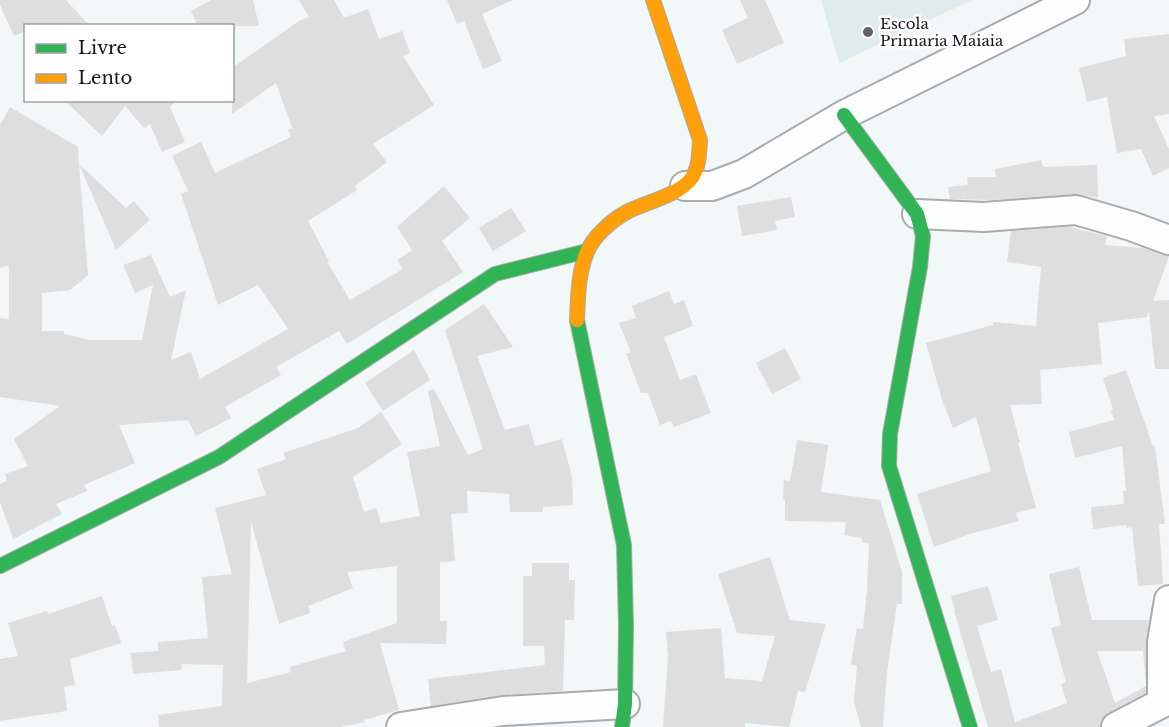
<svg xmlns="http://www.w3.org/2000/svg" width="1169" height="727" viewBox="0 0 1169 727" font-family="'Libre Baskerville',serif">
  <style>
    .built { fill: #e0ebed }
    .building { fill: #dddede; fill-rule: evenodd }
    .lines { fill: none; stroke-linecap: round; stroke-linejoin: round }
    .street-casing { stroke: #a8acac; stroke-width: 32 }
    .fast-casing { stroke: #a8acac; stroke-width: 16 }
    .slow-casing { stroke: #a8acac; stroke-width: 16 }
    .street { stroke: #fdfefe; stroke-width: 28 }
    .fast { stroke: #30b455; stroke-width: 14 }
    .slow { stroke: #ff9f0a; stroke-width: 14 }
    .poi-dot { fill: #616465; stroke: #fff; stroke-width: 2 }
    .labels { text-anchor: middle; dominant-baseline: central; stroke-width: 5; stroke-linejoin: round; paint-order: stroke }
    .poi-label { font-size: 15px; fill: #131516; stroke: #fff; text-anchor: start }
  </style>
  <rect width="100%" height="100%" fill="#f2f7f7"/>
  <path class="built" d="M821,0h151l-133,63z"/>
  <path class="building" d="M0,0h66l24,26h-64v5l-12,5 -14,-31z
    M211,0h42l6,26h-61l-7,-15z
    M299,0h35l10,18 24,-9 11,30 23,-8 8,22 -7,3 31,49 -61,39 14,18 -32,24 2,4 -49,31 21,40 -2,1 23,38 53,-31 -6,-9 15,-10 -15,-23 47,-41 26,32 -28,23 21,31 -116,72 -8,-13 -63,36 5,8 -56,32 6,11 -35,18 -8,-16 -69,5 16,38 -51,22 3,6 -31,13 6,10 -49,25 -13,-37v-18l7,-3 -2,-7 23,-8 -14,-27 46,-33 -60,-9v-79l9,1v-54l-9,3v-143l10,-18 68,40 1,17 47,44 8,-7 16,19 -34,30 -37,-86 9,111 -18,15 -28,3v38h22v3l25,6h53l11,-55 -18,8 -12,-28 28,-10 19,42 16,-7 -15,70 20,-8 9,27 88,-50 -30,-44 -40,20 -37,-111 7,-3 -16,-35 29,-14 14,31 76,-36 -3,-7 4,-2 -16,-45 -44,31v-46l67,-47 10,-4z
    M447,0h66l-31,14 20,47 -19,8 -19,-48 -7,3z
    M740,0h25l19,43 -47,21 -15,-34 26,-12z
    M1169,34v80l-15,2 15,33v19l-16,8 -12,-27 -24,4 -10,-56 -20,5 -8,-34 47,-12 -2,-17z
    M64,100h114l-8,7 15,35 -23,10 -12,-28 -6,4 -19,-22 -23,30z
    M1041,160l2,7 54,-2 1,33 -23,-4 -85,6 -40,-1 -2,-12 20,-2 -1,-8h29l-1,-8z
    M791,197l4,20 -20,4 2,9 -35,6 -5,-30z
    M511,208l15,23 -33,20 -14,-23z
    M1069,227l38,9 -2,9 38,3 26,8 -16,45 16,-1v69h-14l-6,-58 -2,6 -49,6 4,41 -62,6 2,34 -32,1 10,37 -2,1 18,65 -20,5 3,8 -49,13 -36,13 -17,-53 74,-23 -15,-54 -23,11 -10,-25 -17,-60 67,-18v-3l43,4 5,-59 -34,-5 4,-31z
    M669,291l5,13 10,-4 9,26 -29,11 16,43 16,-6 15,39 -37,14 -3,-6 -11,4 -12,-32h-7l-15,-39 5,-2 -12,-29 17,-5 -4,-12z
    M484,304l29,43 -36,9 28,74 24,-6 6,22 27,-7 10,38 1,28 -30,2v5h-33l-1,-18 -42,-3 1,22 -17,1 4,47 -15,1v59h7l-1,23 -66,-1 19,67 -35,10 1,2 -26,5h-180l-1,-12 64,-9 1,-41 -42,-1 1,6 -49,4 -2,-21 27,-2v-9l50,-4 -6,-61 30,-3 -17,-66 51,-13 -9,-26 29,-10 -3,-6 75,-25 23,-16 21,32 -49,33 11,35 12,-4 5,15 39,-7 -13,-64 33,-6 -12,-55 6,-2 34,66 15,-6 -38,-119zM251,521l28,103 31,-11 -2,-7 45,-18 -6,-16 50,-6v57l-54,19 3,9 -56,16 1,5 -44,11z
    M785,348l16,31 -29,15 -16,-31z
    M414,350l16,30 -47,31 -18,-28z
    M1126,370l27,76h2l10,78h-6l4,60 -25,2 -6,-59 -5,1 -1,-3 -33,4 -2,-22 33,-3 -1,-13h3l-4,-45 -47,12 -6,-26 45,-12 -3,-9 2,-1 -10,-32z
    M797,440l31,5 -7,47 59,8 22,72v32h-5l-10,68 -4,55h-22l-7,-25 3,-36 -6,-1 6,-37 6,1 4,-39 2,-46 -7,-2v-4l-18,-3 2,-13 -61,-1v-21l-2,-1 1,-19 6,1z
    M770,557l20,63 36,4 -21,68 -7,-1 -9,36 -44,-4v4h-82l5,-71 -2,-24 55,-4 4,50 37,3 13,-45 -38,-3 -19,-59z
    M532,563h37v17h6l-1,40h-9l-2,71 -62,4 -70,11 -3,-27 117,-14 -1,-19h-21v-70h9z
    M1079,567l13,53h57l-3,22v40l-3,-31h-46l18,52 31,-17v7l-38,20 -6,6 -2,8h-112l-34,-116 1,-1 -4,-14 37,-10 10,34 -21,6 14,46 10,-3 14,53 52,-19 -6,-19 5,-2 -15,-54 10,-3 -12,-51z
    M102,596l10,30 3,-1 6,18 -51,16 5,26 -11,2 3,24 -67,10v-62l18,-3 -10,-33 39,-12 1,3z"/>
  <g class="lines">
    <g class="street-casing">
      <path id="street" d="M685,186h27l32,-12 100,-59 231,-115
        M917,214l67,3 92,-7 55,16 38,14
        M401,727l102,-16 122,-7
        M1116,727l46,-24v-61l7,-42"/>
    </g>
    <g class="fast-casing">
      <path id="fast" d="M844,115l73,99 6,22 -3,31 -30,167 -1,32 81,261
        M577,320l47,225 2,81 -1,78 -3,23
        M0,566l219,-109 276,-183 92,-23"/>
    </g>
    <g class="slow-casing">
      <path id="slow" d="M577,320c1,-22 1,-47 10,-68 6,-15 24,-31 38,-39 21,-12 61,-18 70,-41 5,-10 4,-21 5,-32l-47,-140"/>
    </g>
    <use href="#street" class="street"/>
    <use href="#fast" class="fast"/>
    <use href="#slow" class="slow"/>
  </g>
  <circle class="poi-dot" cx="868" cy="32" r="6"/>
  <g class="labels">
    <g class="poi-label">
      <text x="880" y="23">Escola<tspan x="880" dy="17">Primaria Maiaia</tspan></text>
    </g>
  </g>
  <rect x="24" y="24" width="210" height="78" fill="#ffffff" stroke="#a1a1a2" stroke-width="1.5"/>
  <rect x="36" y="44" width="30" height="9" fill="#30b455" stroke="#a1a1a2" stroke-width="1.5"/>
  <text x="78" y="54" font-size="18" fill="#131516">Livre</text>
  <rect x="36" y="74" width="30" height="9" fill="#ff9f0a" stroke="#a1a1a2" stroke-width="1.5"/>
  <text x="78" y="84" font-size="18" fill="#131516">Lento</text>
</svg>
